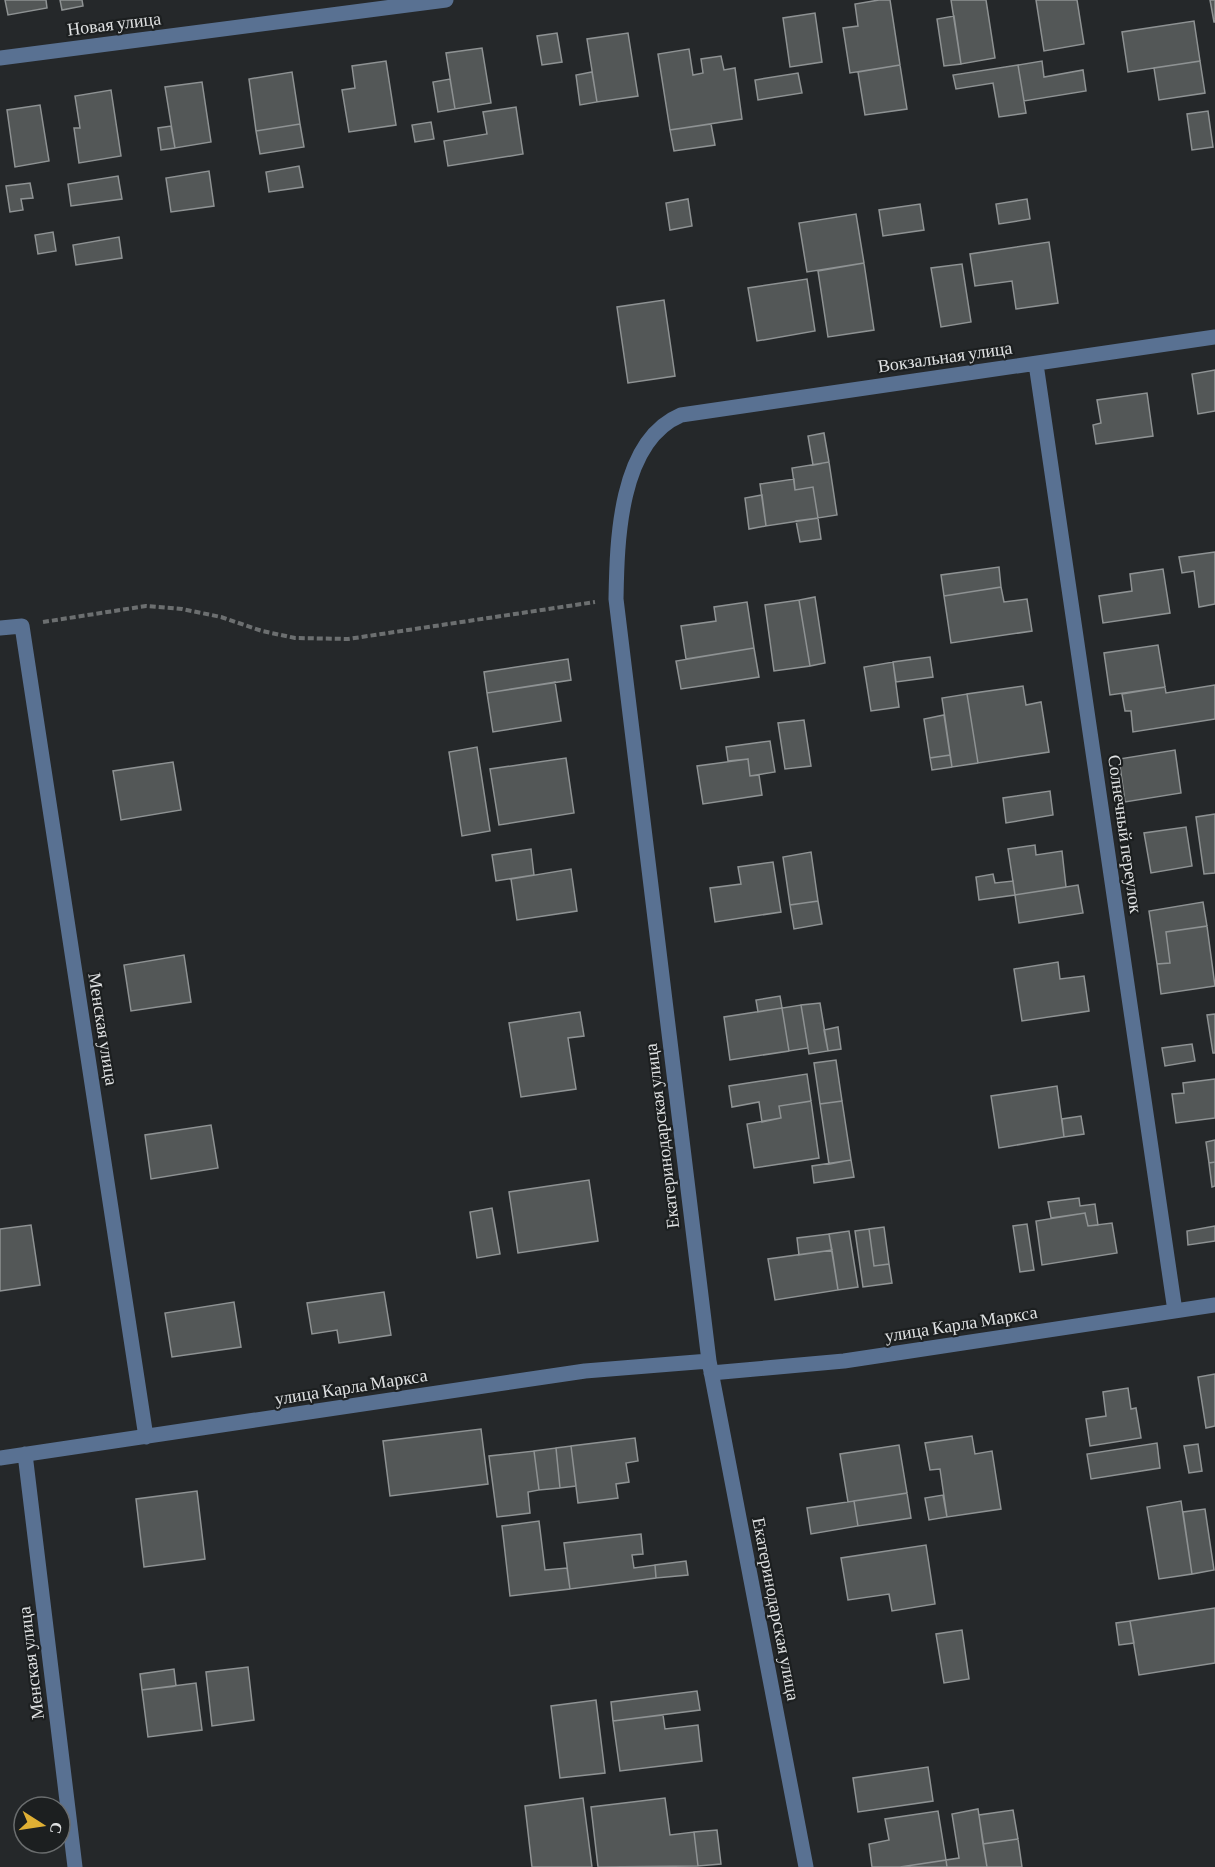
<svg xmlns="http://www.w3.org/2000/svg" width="1215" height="1867" viewBox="0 0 1215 1867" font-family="'Crimson Pro',serif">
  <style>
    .building { fill: #535757; stroke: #8e9293; stroke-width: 1.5 }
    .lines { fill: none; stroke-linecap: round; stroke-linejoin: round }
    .path { stroke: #6c6f70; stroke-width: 4; stroke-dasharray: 6 3; stroke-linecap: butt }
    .minor { stroke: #597192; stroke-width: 15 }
    .labels { text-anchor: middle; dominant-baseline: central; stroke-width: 4.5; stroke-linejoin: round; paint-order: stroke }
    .street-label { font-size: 18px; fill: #dfe1e2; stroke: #1c1f20 }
  </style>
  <rect width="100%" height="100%" fill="#25282a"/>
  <path class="building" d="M5,0h41l1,8 -39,7z
    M60,0h22l1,6 -21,4z
    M879,0h11l10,65 -50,8 -7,-45 15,-2 -3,-22z
    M951,0h35l9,58 -34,6z
    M1036,0h41l7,44 -40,7z
    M1210,0h5v22h-1z
    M815,13l7,49 -32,5 -7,-49z
    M954,16l7,48 -17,2 -7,-47z
    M1194,21l6,40 -72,11 -6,-40z
    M557,33l5,29 -20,3 -5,-29z
    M628,33l10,63 -41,6 -10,-63z
    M482,48l9,55 -36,6 -9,-56z
    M689,49l4,26 10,-2 -2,-14 20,-3 3,14 11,-2 7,51 -72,11 -12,-76z
    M386,61l10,64 -47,7 -7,-42 13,-2 -3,-22z
    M1042,61l2,16 39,-7 3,21 -62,10 -6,-36z
    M1200,61l5,32 -46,7 -5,-32z
    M900,65l7,44 -42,6 -7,-43z
    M1018,65l8,48 -27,4 -6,-34 -37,6 -3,-14z
    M292,72l8,52 -44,7 -7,-52z
    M592,72l5,30 -17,3 -4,-30z
    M798,73l4,20 -44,7 -3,-20z
    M450,79l5,30 -17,3 -5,-30z
    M202,82l9,60 -36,6 -10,-61z
    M111,90l10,66 -42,7 -5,-35h6l-5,-32z
    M40,105l9,56 -34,6 -8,-57z
    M516,107l7,47 -75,12 -4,-25 43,-7 -4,-22z
    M1208,111l5,36 -21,3 -5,-36z
    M431,122l3,17 -19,3 -3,-17z
    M300,124l4,23 -44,7 -4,-23z
    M711,124l4,21 -41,6 -4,-21z
    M171,126l4,22 -14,2 -3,-22z
    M299,166l4,21 -34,5 -3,-20z
    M209,171l5,35 -43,6 -5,-34z
    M118,176l4,23 -51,7 -3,-22z
    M30,183l3,15 -12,1 2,11 -13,2 -4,-26z
    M688,199l4,27 -22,4 -4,-27z
    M1027,199l3,20 -31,5 -3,-20z
    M920,204l4,26 -41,6 -4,-26z
    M856,214l8,49 -57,9 -8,-49z
    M53,232l3,19 -18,3 -3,-19z
    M119,237l3,21 -46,7 -3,-20z
    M1049,242l9,61 -42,6 -4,-28 -37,5 -5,-32z
    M864,263l10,67 -46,7 -10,-66z
    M962,264l9,58 -30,5 -10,-59z
    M807,279l8,52 -58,10 -9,-53z
    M664,300l11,76 -47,7 -11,-76z
    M1215,370v41l-17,3 -6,-40z
    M1147,393l6,43 -57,8 -3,-19 8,-2 -4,-23z
    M824,433l5,29 -16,3 -5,-29z
    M829,462l8,53 -19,3 -5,-31 -18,3 -3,-22z
    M794,479l1,11 18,-3 5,31 -52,8 -6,-42z
    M762,495l4,31 -17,3 -4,-31z
    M818,518l3,21 -21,3 -4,-21z
    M1215,552v52l-16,3 -5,-36 -12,2 -3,-16z
    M999,567l2,20 -57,9 -3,-21z
    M1163,569l7,44 -67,10 -4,-27 33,-5 -2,-17z
    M1001,587l3,15 23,-3 5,32 -81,12 -7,-47z
    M815,597l10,66 -15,3 -11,-66z
    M799,600l11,66 -36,5 -9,-66z
    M747,602l7,46 -68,11 -5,-33 35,-5 -2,-14z
    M1158,645l7,42 -55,8 -6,-42z
    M754,648l5,29 -78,12 -5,-28z
    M930,657l3,20 -37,5 -3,-20z
    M568,659l3,21 -84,13 -3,-21z
    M893,662l6,45 -28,4 -7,-44z
    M555,682l6,39 -68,11 -6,-39z
    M1215,685v34l-82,13 -2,-21h-6l-3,-17 43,-7 1,6z
    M1023,686l3,19 15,-3 8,50 -71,11 -11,-69z
    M967,694l11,69 -26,4 -10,-69z
    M944,715l6,40 -20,3 -6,-39z
    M804,720l7,46 -26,3 -7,-46z
    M770,741l5,31 -25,4 -2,-17 -20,2 -2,-14z
    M477,747l13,84 -28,5 -13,-84z
    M1175,750l6,43 -56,9 -6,-43z
    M950,755l2,12 -20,3 -2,-12z
    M566,758l8,55 -75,12 -9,-56z
    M748,759l2,17 9,-1 3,20 -59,9 -6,-38z
    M173,762l8,48 -60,10 -8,-49z
    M1050,791l3,24 -47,8 -3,-25z
    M1215,814v59l-11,1 -8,-57z
    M1186,827l6,39 -41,7 -7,-40z
    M1035,845l1,10 26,-4 4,36 -51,8 -7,-46z
    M531,849l3,26 -38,6 -4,-26z
    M811,852l7,49 -28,4 -7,-48z
    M773,862l8,50 -66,10 -5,-34 31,-4 -3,-17z
    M571,869l6,42 -60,9 -6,-41z
    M993,874l2,9 18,-2 2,14 -36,5 -3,-23z
    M1078,885l5,28 -64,10 -4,-28z
    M818,901l4,23 -28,5 -4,-24z
    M1203,902l4,24 -41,6 4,31 -13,1 -8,-53z
    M1207,926l8,60 -54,8 -4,-30 13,-1 -4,-31z
    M184,955l7,47 -60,9 -7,-46z
    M1058,962l2,17 24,-3 5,35 -67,10 -8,-52z
    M780,996l2,12 -24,4 -2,-12z
    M820,1003l8,48 -19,3 -8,-49z
    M801,1005l7,43 -19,3 -7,-43z
    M782,1008l7,43 -59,9 -6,-43z
    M580,1012l4,24 -16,2 8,51 -55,8 -12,-74z
    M1215,1014v39h-2l-6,-38z
    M838,1027l3,22 -13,2 -4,-21z
    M1192,1044l3,17 -30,5 -3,-18z
    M836,1060l6,41 -22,3 -6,-41z
    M807,1074l4,27 -32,5 2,12 -19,4 -3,-20 -27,5 -3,-21z
    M1215,1079v39l-39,5 -4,-29 12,-1 -1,-10z
    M1057,1086l7,51 -65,11 -8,-52z
    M811,1101l8,57 -65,10 -7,-44 34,-6 -2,-12z
    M842,1101l9,59 -22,4 -9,-60z
    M1081,1116l3,18 -20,3 -2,-18z
    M211,1125l7,43 -67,11 -6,-44z
    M1215,1140v22l-6,1 -3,-21z
    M851,1160l3,17 -40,6 -2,-17z
    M1215,1162v24l-3,1 -3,-24z
    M589,1180l9,61 -80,12 -9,-61z
    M1079,1198l1,8 15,-2 3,21 -10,1 -3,-13 -34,5 -3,-16z
    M492,1208l8,46 -23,4 -7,-46z
    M1085,1213l3,13 24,-3 5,30 -75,12 -6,-44z
    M1027,1224l7,46 -14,2 -7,-46z
    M31,1225l9,60 -40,6v-62z
    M1215,1226v15l-27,4 -1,-14z
    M884,1227l5,37 -15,2 -5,-37z
    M869,1229l5,37 15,-2 3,19 -29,4 -8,-56z
    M849,1231l9,56 -20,3 -9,-56z
    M829,1234l3,16 -33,5 -2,-17z
    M832,1250l6,40 -63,10 -7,-41z
    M384,1292l7,43 -52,8 -2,-13 -25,4 -5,-31z
    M234,1302l7,45 -69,10 -7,-44z
    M1215,1374v52l-9,2 -8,-51z
    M1128,1388l3,21 5,-1 5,30 -51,8 -4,-27 20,-3 -3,-24z
    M481,1429l7,55 -98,12 -7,-55z
    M972,1436l3,18 17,-3 9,58 -54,8 -7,-48 -10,1 -5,-27z
    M635,1438l3,23 -12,2 3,19 -13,2 2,14 -40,5 -7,-57z
    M1157,1443l3,25 -69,11 -4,-25z
    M1198,1444l4,27 -13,2 -5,-27z
    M899,1445l8,48 -59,9 -8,-48z
    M571,1446l5,40 -16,2 -4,-40z
    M556,1448l4,40 -21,2 -5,-39z
    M534,1451l5,39 -11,2 2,21 -33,4 -8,-61z
    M197,1491l8,68 -61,8 -8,-68z
    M907,1493l4,25 -53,8 -4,-25z
    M943,1495l4,22 -18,3 -4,-22z
    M854,1501l4,25 -47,8 -4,-26z
    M1181,1501l11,73 -33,5 -12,-72z
    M1205,1509l9,61 -22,4 -9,-62z
    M539,1521l6,49 22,-2 3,21 -60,7 -8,-70z
    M641,1534l2,20 -11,1 2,13 21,-3 1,13 -86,11 -6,-46z
    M926,1545l9,59 -43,7 -3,-17 -41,6 -7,-42z
    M686,1561l2,14 -32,3 -1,-13z
    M1215,1608v55l-76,12 -9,-54z
    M1130,1621l4,22 -15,2 -3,-22z
    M962,1630l7,49 -25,4 -8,-49z
    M248,1667l6,53 -42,6 -6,-54z
    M174,1669l2,17 -34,4 -2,-16z
    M196,1683l6,47 -54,7 -6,-47z
    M697,1691l3,19 -87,11 -2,-19z
    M596,1700l9,73 -45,5 -9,-72z
    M663,1715l2,14 33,-4 4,36 -82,10 -7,-50z
    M928,1767l5,34 -75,11 -5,-34z
    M583,1798l9,69h-60l-7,-61z
    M665,1798l5,37 24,-3 4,34 -100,1 -7,-60z
    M978,1809l9,58h-40l-1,-7 13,-2 -7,-44z
    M1013,1810l5,29 -35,5 -4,-29z
    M938,1811l8,49 -46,7h-28l-3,-23 20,-4 -4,-21z
    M717,1830l4,34 -23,2 -4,-34z
    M1018,1839l4,28h-35l-4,-23z
    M946,1860l1,7h-47z"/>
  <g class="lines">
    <path class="path" d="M43,622l103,-16 36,3 39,8 41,14 33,7 53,1 247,-37"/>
    <path class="minor" d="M0,58l446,-58
      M1036,364l139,947
      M0,628l22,-2 124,811
      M711,1373l133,-12 371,-56
      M25,1454l50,413
      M0,1458l585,-87 124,-10
      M806,1867l-97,-506 -93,-762c1,-58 3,-158 65,-184l534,-78"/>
  </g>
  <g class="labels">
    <g class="street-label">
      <text transform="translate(114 24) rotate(-7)">Новая улица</text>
      <text transform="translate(945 357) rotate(-8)">Вокзальная улица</text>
      <text transform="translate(1125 834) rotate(82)">Солнечный переулок</text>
      <text transform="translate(103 1029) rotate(81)">Менская улица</text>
      <text transform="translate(662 1136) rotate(-97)">Екатеринодарская улица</text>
      <text transform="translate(961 1324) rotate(-9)">улица Карла Маркса</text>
      <text transform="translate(351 1387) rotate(-9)">улица Карла Маркса</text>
      <text transform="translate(776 1609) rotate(79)">Екатеринодарская улица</text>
      <text transform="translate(31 1663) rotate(-97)">Менская улица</text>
    </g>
  </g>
  <g transform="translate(42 1825) rotate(102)"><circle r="28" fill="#1c1f20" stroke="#6a6d6e" stroke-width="1.5"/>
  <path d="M0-4.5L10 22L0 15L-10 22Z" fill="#e0b034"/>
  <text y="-9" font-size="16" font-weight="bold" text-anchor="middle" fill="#dfe1e2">С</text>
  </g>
</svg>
